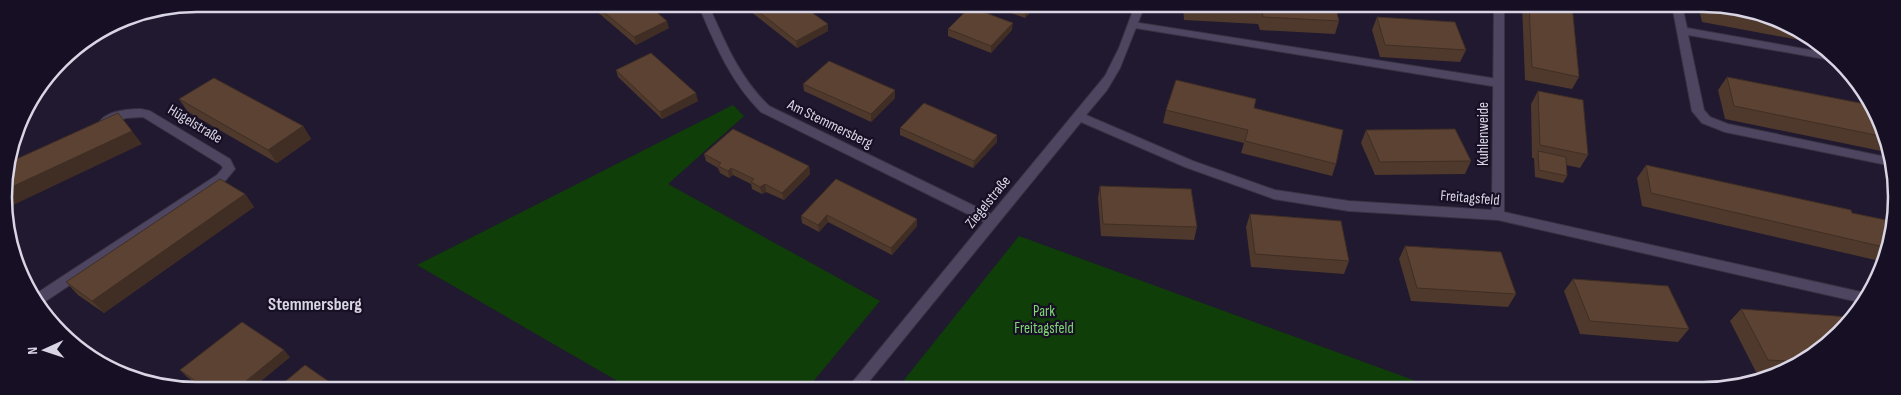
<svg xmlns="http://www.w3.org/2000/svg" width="1901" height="395" viewBox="0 0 1901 395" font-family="'Sofia Sans Condensed',sans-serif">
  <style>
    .green { fill: #0f3e08 }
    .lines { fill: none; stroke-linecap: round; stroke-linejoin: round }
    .service-casing { stroke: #383243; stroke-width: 2 }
    .minor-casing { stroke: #383243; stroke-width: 2 }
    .service { fill: #4e4660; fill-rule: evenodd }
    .minor { fill: #4e4660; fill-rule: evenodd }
    .wall { fill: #4e392c }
    .shaded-wall { fill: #402e24 }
    .building { fill: #5b4233; stroke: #402e24 }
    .labels { text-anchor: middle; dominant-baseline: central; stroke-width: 4.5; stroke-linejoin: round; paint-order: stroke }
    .street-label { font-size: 15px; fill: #d9d5e4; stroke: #171025 }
    .park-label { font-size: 15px; fill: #81d774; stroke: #171025 }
    .quarter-label { font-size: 18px; font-weight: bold; fill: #d9d5e4; stroke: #171025 }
    .rim { fill: none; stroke: #d9d5e4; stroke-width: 2.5 }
  </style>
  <rect width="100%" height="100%" fill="#20192f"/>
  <path class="green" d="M733,105l11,11 -76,68 212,117 -74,89h-173l-216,-125z
    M1019,236l419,153 6,2 -548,-1z"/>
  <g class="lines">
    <g class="service-casing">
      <path id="service" d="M1672,5h10l5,23 140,25 9,8 -148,-26 16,75 6,7 18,7 163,34 1,8 -167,-34 -23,-9 -10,-12z
        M1133,22l365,57 6,4 -6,4 -369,-60 -1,-2z"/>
    </g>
    <g class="minor-casing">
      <path id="minor" d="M698,4h10c17,38 31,73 61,102l222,108 114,-138 14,-28 16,-43h10l-25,63 -13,22 -21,25 107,46 82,29 74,11 143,9 2,-205h10v207l366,82 -7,9 -365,-83 -149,-9 -75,-12 -89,-32 -104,-45 -219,268h-16l138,-168 -223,-110c-31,-31 -46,-68 -63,-108z
        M141,109l9,2 80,48 5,10 -10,12 -185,124 -6,-10 183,-120 6,-7 -2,-3 -78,-48 -17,1 -20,7 -6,-4c8,-10 28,-12 41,-12z"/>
    </g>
    <use href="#service" class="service"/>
    <use href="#minor" class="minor"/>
  </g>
  <path class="wall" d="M592,4h55l22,24 -33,17 -42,-36z
    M749,4l79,27 -31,17 -47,-37z
    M989,5h48l-12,13z
    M1183,5h152l4,16 -4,13 -75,-4 -2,-6 -74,-4z
    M1522,5h50l7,72 -7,12 -47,-9z
    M1698,5h30l72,25 15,13 -113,-21z
    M1377,17l89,33 -6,12 -80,-5 -8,-27z
    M948,29l64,1 -21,23 -43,-17z
    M616,70l82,31 -36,18 -44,-42z
    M1727,77l143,28 21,42v6l-166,-34 -7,-29z
    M803,84l92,14 -24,24 -67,-31z
    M1538,91l50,64 -8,13 -14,-3 1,11 -4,7 -28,-6 -1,-19h-2l-1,-54z
    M179,99l124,27 8,13 -34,24 -89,-51z
    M1254,108l82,56 -4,12 -91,-23 3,-10 -81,-20 3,-13z
    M900,128l97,14 -24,26 -73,-33z
    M1366,130l105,31 -6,13 -90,1 -14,-32z
    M704,154l105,12 1,8 -26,26 -18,-8 -4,2 -10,-5 -1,-5 -18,-9 -4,3 -9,-5 -2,-5 -12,-7z
    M1646,165l206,48 44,9 -12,40 -242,-56 -5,-28z
    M836,179l81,40v7l-25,29 -64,-33 -9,10 -17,-9 -1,-7z
    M1100,186l97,41 -3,13 -93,-4 -3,-38z
    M245,194l9,13 -150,106 -26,-18 -12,-13z
    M1250,214l99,47 -5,13 -93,-7 -5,-40z
    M1405,246l111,48 -8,13 -97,-6 -12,-42z
    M1573,279l116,50 -11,13 -98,-8 -16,-43z
    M1741,309l99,26 -51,36 -9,3 -24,-2 -26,-51z
    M290,357l-40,33h-45l-18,-13 -7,-7z"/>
  <path class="shaded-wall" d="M1031,5h6l-12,13v-7z
    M667,21l2,7 -33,17 -2,-8z
    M1013,23l-1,7 -21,23v-7z
    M828,24v7l-31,17 -1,-7z
    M895,90v8l-24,24v-8z
    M696,93l2,8 -36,18 -2,-7z
    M118,113l24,31 -135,64 -2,-18z
    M303,126l8,13 -34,24 -9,-13z
    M997,135v7l-24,26 1,-7z
    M809,166l1,8 -26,26 -2,-7z
    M731,168l2,7 -4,3 -1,-7z
    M765,184l1,8 -4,2 -2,-7z
    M245,194l9,13 -150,106 -12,-12z
    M827,215l1,7 -9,10 -1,-7z
    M917,219v7l-25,29 -1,-7z
    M284,350l6,7 -40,33h-15z"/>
  <path class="building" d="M594,4h53l20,17 -33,16z
    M749,4h51l28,20 -32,17z
    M1009,5h22l-6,6z
    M1186,5h149l4,16 -76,-4 -1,-6 -75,-4z
    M1529,5h43l7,72 -47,-10z
    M1709,5h19l47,16 -65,-12z
    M970,7l43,16 -22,23 -43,-17z
    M1377,17l78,5 11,28 -81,-5z
    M651,53l45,40 -36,19 -44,-42z
    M829,61l66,29 -24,24 -68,-30z
    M1727,77l143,28 15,32 -151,-31z
    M214,78l89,48 -35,24 -89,-51z
    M1176,80l80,19 -2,9 89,22 -7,34 -91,-23 3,-11 -82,-20z
    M1538,91l45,9 5,55 -48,-10z
    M924,103l73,32 -23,26 -74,-33z
    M118,113l14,18 -127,59 -1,-5 6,-23z
    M733,129l76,37 -27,27 -17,-9 -5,3 -9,-5 3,-3 -23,-11 -3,3 -10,-5 3,-3 -17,-9z
    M1455,129l16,32 -91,1 -14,-32z
    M1538,151l28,6 1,19 -28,-6z
    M1646,165l205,45 1,3 44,9 -8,26 -237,-55z
    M220,179l25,15 -153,107 -26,-19z
    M836,179l81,40 -26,29 -64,-33 -9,10 -17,-9z
    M1100,186l91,3 6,38 -94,-3z
    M1250,214l91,7 8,40 -94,-7z
    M1405,246l96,6 15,42 -99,-6z
    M1573,279l95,7 21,43 -99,-8z
    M1741,309l108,8 2,3 -11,15 -38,27 -34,-2z
    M242,322l42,28 -49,40h-27l-28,-20z
    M305,365l36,25h-66z"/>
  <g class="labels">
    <g class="street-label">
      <text transform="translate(195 124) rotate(31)">Hügelstraße</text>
      <text transform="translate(830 124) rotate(26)">Am Stemmersberg</text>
      <text transform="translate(1483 134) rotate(-90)">Kuhlenweide</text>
      <text transform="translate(1470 198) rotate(5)">Freitagsfeld</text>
      <text transform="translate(988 202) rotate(-51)">Ziegelstraße</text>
    </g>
    <g class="park-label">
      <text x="1044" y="311">Park<tspan x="1044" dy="17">Freitagsfeld</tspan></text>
    </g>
    <g class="quarter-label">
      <text x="315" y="304">Stemmersberg</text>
    </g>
  </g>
  <path d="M0 0H1901V395H0ZM197 12H1703A185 185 0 0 1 1888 197V197A185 185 0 0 1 1703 382H197A185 185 0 0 1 12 197V197A185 185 0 0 1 197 12Z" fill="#171025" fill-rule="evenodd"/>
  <path class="rim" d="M197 12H1703A185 185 0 0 1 1888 197V197A185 185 0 0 1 1703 382H197A185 185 0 0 1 12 197V197A185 185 0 0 1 197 12Z"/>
  <g transform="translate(45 350) rotate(267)" stroke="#171025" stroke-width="4" paint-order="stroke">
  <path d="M0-4L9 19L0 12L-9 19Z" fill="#d9d5e4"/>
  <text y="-8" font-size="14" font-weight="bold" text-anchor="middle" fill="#d9d5e4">N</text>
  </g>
</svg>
